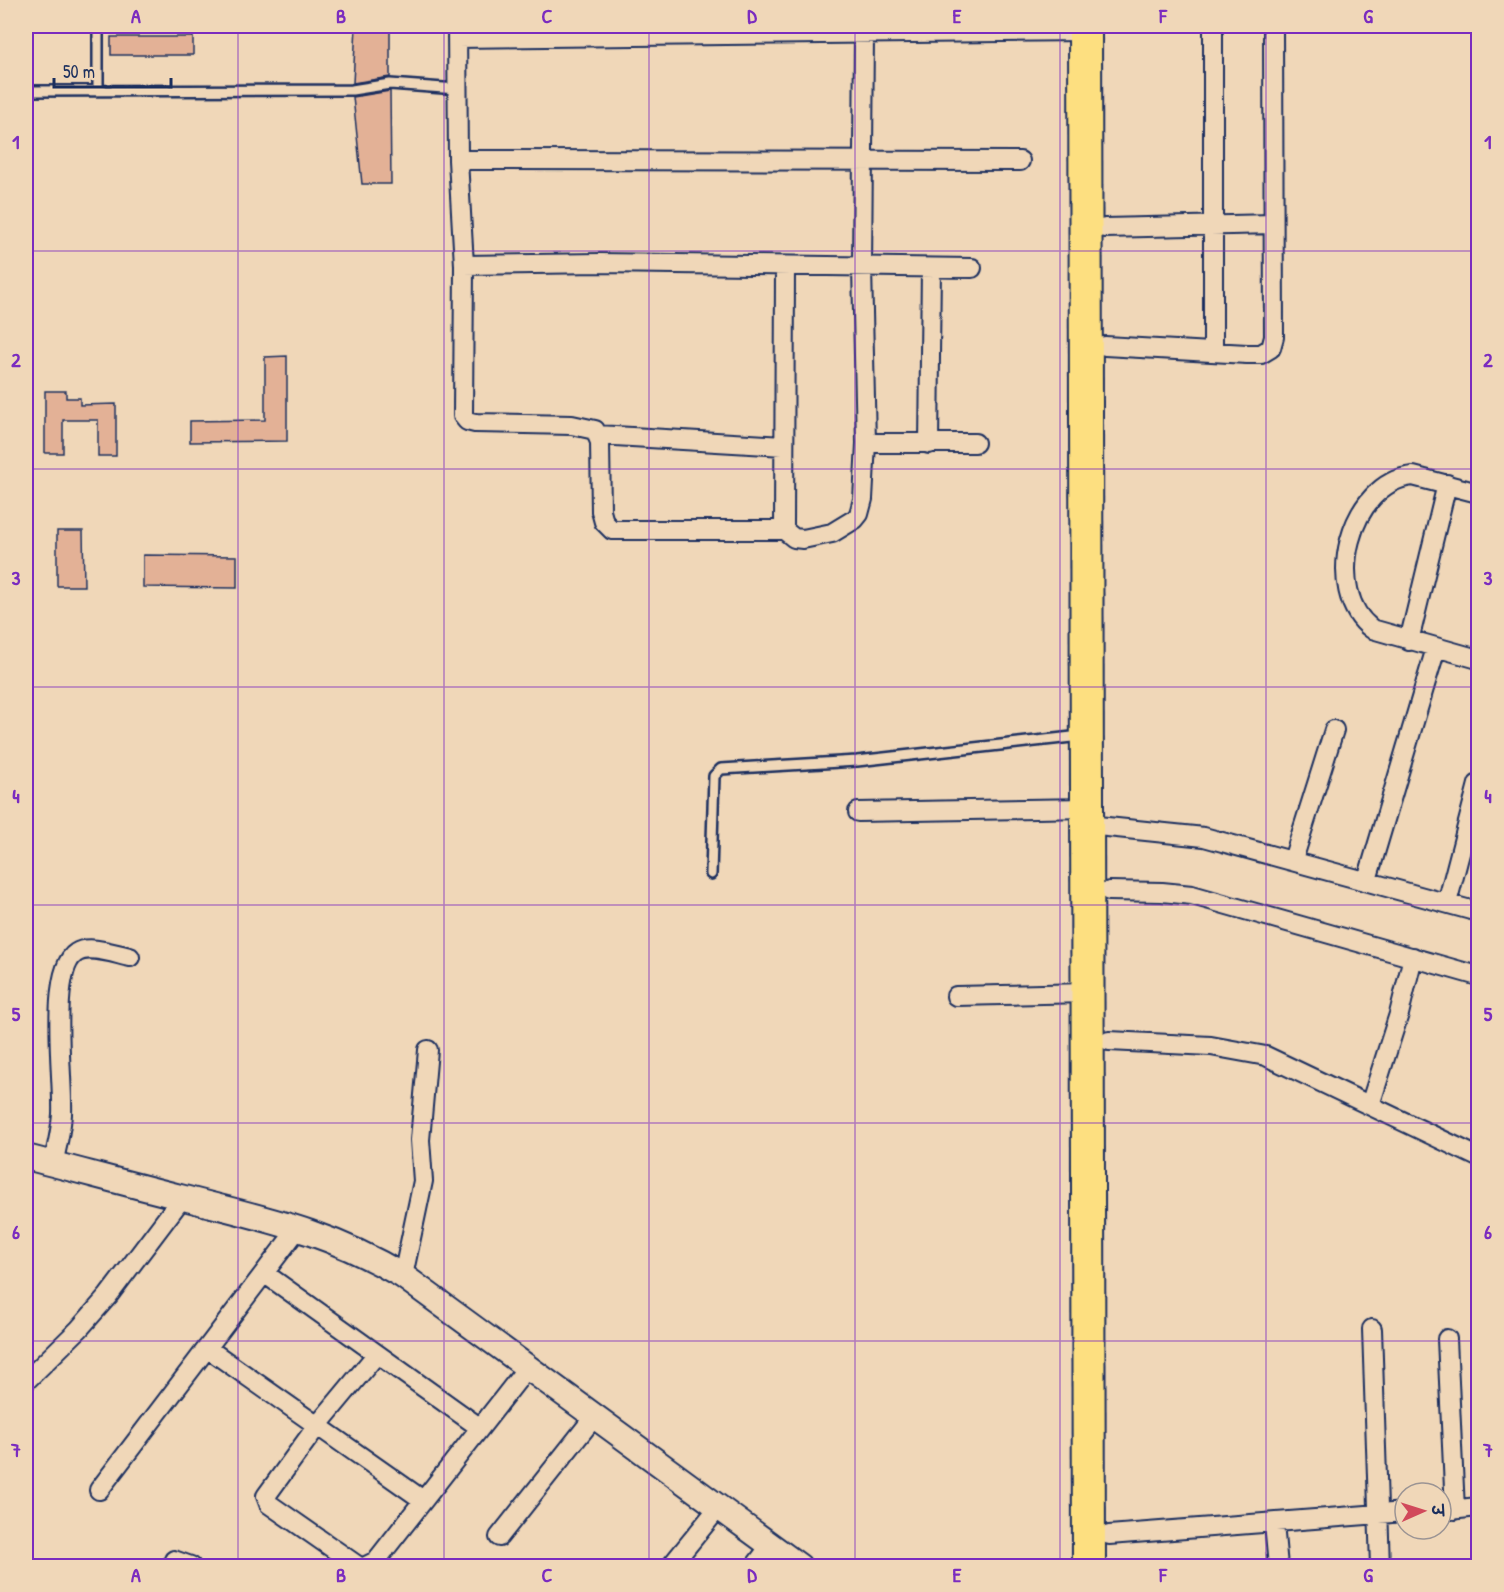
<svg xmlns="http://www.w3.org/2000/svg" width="1504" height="1592" viewBox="0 0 1504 1592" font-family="'Patrick Hand','Playpen Sans Deva',sans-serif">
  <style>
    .building { fill: #e3b196; stroke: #1b2f5e; stroke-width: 1.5 }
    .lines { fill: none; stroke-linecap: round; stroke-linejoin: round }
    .service-casing { stroke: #1b2f5e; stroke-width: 14 }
    .minor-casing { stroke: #1b2f5e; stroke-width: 22 }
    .tertiary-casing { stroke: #1b2f5e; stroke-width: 28 }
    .trunk-casing { stroke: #1b2f5e; stroke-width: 36 }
    .service { stroke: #f0d7b8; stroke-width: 9 }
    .minor { stroke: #f0d7b8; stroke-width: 18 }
    .tertiary { stroke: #f0d7b8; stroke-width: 24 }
    .trunk { stroke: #fddf80; stroke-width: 32 }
    .grid { fill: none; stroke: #7b2cbf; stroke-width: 1.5; stroke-opacity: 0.55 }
    .neatline { fill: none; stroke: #7b2cbf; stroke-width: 2 }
    .grid-label { font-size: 20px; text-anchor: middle; font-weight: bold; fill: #7b2cbf }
  </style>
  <rect width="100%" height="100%" fill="#f0d7b8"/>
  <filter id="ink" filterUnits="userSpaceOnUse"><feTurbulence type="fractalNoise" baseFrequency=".0167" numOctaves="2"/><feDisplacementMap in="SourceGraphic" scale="12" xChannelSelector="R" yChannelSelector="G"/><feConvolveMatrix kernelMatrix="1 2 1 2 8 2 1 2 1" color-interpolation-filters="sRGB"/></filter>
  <g filter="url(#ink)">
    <path class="building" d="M356,26h34v51l-37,6z
      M111,37h82v18h-82z
      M390,91l1,93h-29l-9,-87z
      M287,356v85l-97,1v-21l75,-1v-63z
      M45,391h21v7h14v7l36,-1v52h-18v-36h-35v33h-18z
      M57,531h26l1,55h-27z
      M143,555l94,1v32l-94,-1z"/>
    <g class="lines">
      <g class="service-casing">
        <path id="service" d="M26,91l326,-1 38,-6 67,5
          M98,91v-65
          M711,874l3,-98 7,-7 136,-8 224,-25"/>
      </g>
      <g class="minor-casing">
        <path id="minor" d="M457,26l1,134 6,105 -1,151 4,5 8,2 97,2 23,5 5,12 1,69 3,11 8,8h172l1,-263
          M1213,26v326
          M457,38l628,-7
          M458,160l562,1
          M1105,228l168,-4
          M464,265l135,-2 373,5
          M1105,346l142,8h14l10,-6 3,-11 -1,-311
          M598,435l185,11
          M866,443h109
          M929,444l2,-176
          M1478,493l-65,-17c-64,6 -91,116 -41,153l106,30
          M784,530l10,8 9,1 29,-6 23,-14 4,-5 4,-15 3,-56 -4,-175 2,-233
          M1409,641l38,-157
          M858,812l230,-4
          M1088,825l116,12 274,75
          M1293,860l41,-130
          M1367,880l69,-232
          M1109,891l53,1 30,3 286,81
          M1447,903l31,-119
          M956,996l132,-3
          M1109,1041l102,5 55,10 212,101
          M1370,1105l29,-91 14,-57
          M53,1164c4,-17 8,-33 9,-50 2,-32 -14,-143 14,-161 13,-9 39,1 54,4
          M264,1273l215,154
          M403,1276l20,-95 -3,-41 8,-90
          M1372,1329l8,237
          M1447,1339l8,171
          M207,1348l216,152
          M26,1381l53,-52 29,-33 74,-98
          M99,1490l200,-263
          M1441,1511l37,-4
          M1274,1524l4,42
          M1109,1535l296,-23
          M499,1537l95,-120
          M174,1560l17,6
          M358,1566l-89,-62 -3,-8 51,-70 59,-71
          M366,1566l10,-5 151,-193
          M671,1566l48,-59
          M755,1566l16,-21"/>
      </g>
      <g class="tertiary-casing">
        <path id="tertiary" d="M26,1157c51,13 102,27 154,40 84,22 146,33 223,79l396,290"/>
      </g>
      <g class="trunk-casing">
        <path id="trunk" d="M1085,26l4,1540"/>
      </g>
      <use href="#service" class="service"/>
      <use href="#minor" class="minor"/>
      <use href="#tertiary" class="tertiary"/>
      <use href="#trunk" class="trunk"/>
    </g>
  </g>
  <path class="grid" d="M238,26v1540M444,26v1540M649,26v1540M855,26v1540M1060,26v1540M1266,26v1540M26,251h1452M26,469h1452M26,687h1452M26,905h1452M26,1123h1452M26,1341h1452"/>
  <rect width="1504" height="1592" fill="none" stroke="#f0d7b8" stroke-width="66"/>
  <g transform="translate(1423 1511) rotate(87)"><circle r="28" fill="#f0d7b8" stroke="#9b9494" stroke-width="1.5"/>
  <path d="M0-4.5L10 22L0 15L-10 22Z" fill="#d1495b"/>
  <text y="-9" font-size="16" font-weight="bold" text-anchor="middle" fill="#1b2f5e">उ</text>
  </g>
  <path d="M54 78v9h117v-9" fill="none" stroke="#1b2f5e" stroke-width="3"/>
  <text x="63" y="78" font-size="18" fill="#1b2f5e" stroke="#f0d7b8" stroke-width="4.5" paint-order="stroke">50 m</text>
  <rect x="33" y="33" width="1438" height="1526" class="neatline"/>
  <g class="grid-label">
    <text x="136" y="23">A</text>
    <text x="341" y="23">B</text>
    <text x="547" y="23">C</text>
    <text x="752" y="23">D</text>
    <text x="957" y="23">E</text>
    <text x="1163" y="23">F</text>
    <text x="1368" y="23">G</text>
    <text x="16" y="149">1</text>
    <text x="1488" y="149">1</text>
    <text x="16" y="367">2</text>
    <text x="1488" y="367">2</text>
    <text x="16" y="585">3</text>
    <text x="1488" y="585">3</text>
    <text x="16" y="803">4</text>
    <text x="1488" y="803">4</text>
    <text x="16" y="1021">5</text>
    <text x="1488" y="1021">5</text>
    <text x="16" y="1239">6</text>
    <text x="1488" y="1239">6</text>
    <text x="16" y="1457">7</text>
    <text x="1488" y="1457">7</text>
    <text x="136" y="1582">A</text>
    <text x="341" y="1582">B</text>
    <text x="547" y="1582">C</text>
    <text x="752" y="1582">D</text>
    <text x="957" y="1582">E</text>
    <text x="1163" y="1582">F</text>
    <text x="1368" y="1582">G</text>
  </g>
</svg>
